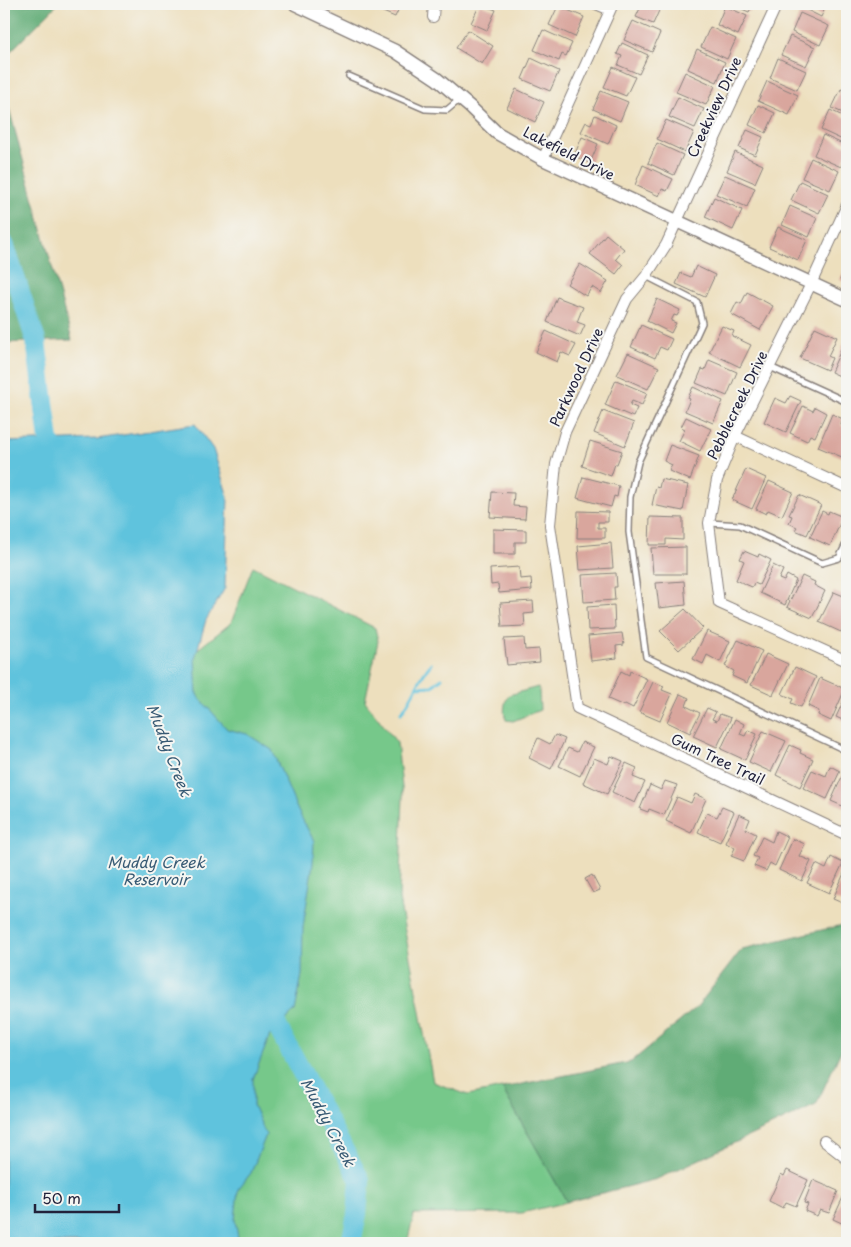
<svg xmlns="http://www.w3.org/2000/svg" width="851" height="1247" viewBox="0 0 851 1247" font-family="'Playpen Sans',sans-serif">
  <style>
    .green { fill: #76c88a; stroke: #4c7562 }
    .forest { fill: #60ac76; stroke: #416758 }
    .water { fill: #5fc3dd; stroke: #40728c }
    .lines { fill: none; stroke-linecap: round; stroke-linejoin: round }
    .stream { stroke: #5fc3dd; stroke-width: 3 }
    .river { stroke: #5fc3dd; stroke-width: 20 }
    .building { fill: #d9a69d }
    .service-casing { stroke: #88807c; stroke-width: 8 }
    .minor-casing { stroke: #88807c; stroke-width: 12 }
    .tertiary-casing { stroke: #88807c; stroke-width: 15 }
    .service { stroke: #fff; stroke-width: 5 }
    .minor { stroke: #fff; stroke-width: 10 }
    .tertiary { stroke: #fff; stroke-width: 12 }
    .labels { text-anchor: middle; dominant-baseline: central; stroke-width: 4; stroke-linejoin: round; paint-order: stroke }
    .street-label { font-size: 14px; fill: #22223b; stroke: #f6f6f2 }
    .water-label { font-size: 15px; font-style: italic; fill: #375a74; stroke: #f6f6f2 }
  </style>
  <rect width="100%" height="100%" fill="#f6f6f2"/>
  <filter id="ink" filterUnits="userSpaceOnUse"><feTurbulence type="fractalNoise" baseFrequency=".02" numOctaves="2"/><feDisplacementMap in="SourceGraphic" scale="10" xChannelSelector="R" yChannelSelector="G"/><feConvolveMatrix kernelMatrix="1 2 1 2 8 2 1 2 1" color-interpolation-filters="sRGB"/></filter>
  <filter id="wash" filterUnits="userSpaceOnUse"><feTurbulence type="fractalNoise" baseFrequency=".0096" numOctaves="4" result="noise"/><feDisplacementMap in="SourceGraphic" scale="20" xChannelSelector="R" yChannelSelector="G"/><feGaussianBlur stdDeviation="1.12" result="paint"/><feColorMatrix in="noise" values="0 0 0 0 0 0 0 0 0 0 0 0 0 0 0 0 0 1.4 0 .05"/><feComposite in="paint" operator="in"/></filter>
  <g filter="url(#wash)">
    <rect width="100%" height="100%" fill="#eddfbd"/>
    <path class="green" d="M253,566l122,62 3,13 -13,60 32,42 6,53 -4,103 34,183 35,13 34,-7 65,114 -45,11 -108,1 -7,29h-403v-441l227,-179z
      M538,687l1,3 1,20 -27,11 -7,-1c-3,-8 -2,-18 3,-25z"/>
    <path class="forest" d="M4,4h54l-54,54z
      M4,90l68,250 -68,3z
      M847,924v114l-31,67 -159,74 -90,23 -65,-114 129,-26 66,-55 45,-58z"/>
    <path class="water" d="M195,424l18,25 15,48 -3,91 -19,32 -11,38 2,37 30,34 20,5 25,16 26,61 16,30 -1,22 -10,64 -1,48 -7,36 -25,24 -17,44v26l13,30 -15,38 -13,16 -3,31 4,23h-235v-801l93,-3z"/>
    <g class="lines">
      <path class="stream" d="M416,687l16,-1 10,-8
        M401,713c12,-15 17,-34 30,-49"/>
      <path class="river" d="M4,244l32,97 13,99 10,26
        M268,1003l10,25 82,152 -3,34 -6,29"/>
    </g>
    <g id="blocks">
      <path class="building" d="M364,4h37l-6,13z
        M480,4l16,6 -9,20 -16,-7z
        M642,4h20l-9,20 -17,-7z
        M730,4h23l-4,8z
        M805,4h22l-6,13 -18,-9z
        M558,6l26,11 -9,20 -26,-12z
        M725,6l22,10 -9,19 -21,-10z
        M800,13l29,13 -9,19 -28,-13z
        M633,21l27,12 -8,19 -28,-12z
        M710,27l26,12 -9,20 -26,-12z
        M468,30l25,16 -11,18 -26,-16z
        M543,30l29,13 -6,13 -4,-2 -3,7 -25,-11z
        M790,36l25,11 -9,19 -25,-11z
        M622,43l26,12 -9,19 -21,-9 4,-9 -5,-2z
        M697,49l28,13 -8,20 -29,-13z
        M531,58l28,13 -9,20 -28,-12z
        M778,58l28,13 -9,19 -27,-12z
        M613,67l22,10 -9,19 -22,-9z
        M685,72l30,14 -9,19 -30,-13z
        M767,81l31,14 -9,20 -31,-14z
        M516,89l28,13 -9,20 -28,-14z
        M841,89l6,3v23l-15,-7z
        M601,91l27,11 -8,19 -27,-12z
        M678,97l26,12 -9,19 -26,-11z
        M758,105l17,8 -9,20 -17,-8z
        M830,110l17,8v24l-26,-12z
        M595,115l21,10 -8,19 -27,-12 5,-10 5,2z
        M666,120l28,12 -9,20 -28,-13z
        M747,130l16,7 -8,18 -16,-7z
        M823,135l24,11v6l-6,15 -27,-12z
        M582,137l16,7 -8,19 -16,-7z
        M657,143l26,12 -9,20 -26,-12z
        M735,152l28,13 -8,18 -28,-12z
        M811,158l28,13 -9,19 -28,-12z
        M643,165l30,14 -6,12 -5,-2 -3,7 -24,-11z
        M725,175l30,13 -8,19 -31,-13z
        M800,181l28,13 -9,19 -28,-13z
        M714,197l28,13 -9,20 -28,-13z
        M790,206l27,12 -8,19 -27,-12z
        M778,227l29,13 -9,20 -29,-13z
        M606,234l18,15 -8,10 7,6 -7,9 -26,-20z
        M580,264l28,17 -7,12 -9,-6 -6,9 -19,-12z
        M847,264v19l-7,-3z
        M696,266l19,9 -10,22 -29,-13 5,-11 10,4z
        M747,292l26,14 -13,24 -29,-16 6,-12 4,2z
        M557,297l26,10 -6,15 8,3 -5,11 -33,-14z
        M657,299l23,11 -3,6 -3,-1 -3,6 5,2 -5,10 -24,-12z
        M641,325l31,14 -5,11 -7,-3 -5,11 -24,-11z
        M722,326l12,5 -2,5 19,9 -11,22 -31,-15z
        M815,327l22,10 -9,19 4,2 -5,12 -27,-12z
        M546,331l30,14 -6,11 -9,-4 -4,10 -21,-10z
        M845,341l2,1v34l-2,-1 -1,3 -13,-6z
        M628,353l31,14 -11,22 -31,-14z
        M709,360l28,12 -10,24 -31,-13 6,-14 3,1z
        M616,380l31,13 -5,12 -10,-4 -2,4 7,3 -4,9 -28,-12z
        M693,387l30,14 -10,22 -28,-12 5,-12 -2,-1z
        M790,396l11,5 -15,31 -22,-10 11,-24 11,5z
        M803,406l10,5 2,-4 11,6 -11,24 -5,-2 -3,6 -17,-8z
        M603,411l31,12 -9,23 -31,-13z
        M832,414l11,5 -2,6 6,3v18l-5,11 -24,-10z
        M686,417l25,12 -11,22 -21,-10 6,-12 -4,-2z
        M590,441l32,10 -5,13h-2l-4,12 -29,-10z
        M670,445l29,11 -9,24 -21,-9 3,-6 -8,-4z
        M746,469l20,9 -14,31 -20,-9z
        M583,477l36,9 -2,11 -3,-1 -3,11 -34,-9z
        M661,479l27,6 -5,26 -31,-6 4,-18 3,1z
        M769,481l24,11 -11,24 -14,-6 -2,4 -10,-5z
        M492,492l22,1 -1,13 13,1 -1,12 -35,-2z
        M799,495l22,10 -14,30 -12,-5 2,-3 -8,-4 3,-7 -3,-1z
        M578,511l30,1v10h-10v6h7v10h-28z
        M822,511l6,3 1,-3 14,6 -13,29 -20,-9z
        M650,517l33,1v22l-17,-1v6h-17z
        M493,529l33,1v12h-11v12h-22z
        M611,543l2,25 -33,2 -2,-24z
        M686,547v27h-33l-2,-26z
        M744,551l14,6 1,-3 12,6 -12,25 -5,-2 -2,4 -16,-7 8,-19 -4,-2z
        M773,565l10,5 -4,9 5,2 3,-6 9,5 -11,25 -25,-12z
        M519,567l1,12 11,-1 1,12 -33,3 -1,-9 -7,1 -1,-16z
        M616,573l1,14h-3l1,13 -31,2 -2,-27z
        M802,576l13,6 -1,3 11,6 -13,27 -25,-11z
        M684,581l2,24 -27,3 -3,-25z
        M834,592l12,5 1,-3v25l-6,13 -22,-10z
        M533,601l1,12 -10,1 1,12 -23,1 -2,-24z
        M614,605l1,24 -27,1 -1,-23z
        M685,609l18,19 -24,22 -19,-19z
        M707,631l23,10 -10,21 -13,-7 -4,9 -10,-5z
        M622,633l2,12 -8,1 1,12 -26,3 -3,-25z
        M524,638l1,12 14,-1 1,13 -33,3 -3,-26z
        M738,640l24,11 -15,32 -15,-7 2,-5 -9,-5z
        M766,654l22,10 -15,31 -22,-10z
        M795,667l21,10 -15,30 -10,-4 2,-4 -11,-5z
        M621,671l8,4 1,-4 17,8 -14,29 -8,-4 -1,2 -16,-7z
        M820,678l25,11 -14,32 -13,-6 1,-4 -11,-5z
        M653,682l11,4 -2,4 10,4 -12,27 -21,-9z
        M847,693v29l-11,-5z
        M680,694l9,4 -3,8 14,7 -10,20 -23,-11z
        M707,708l9,4 -4,7 5,2 3,-7 11,4 -14,29 -24,-11z
        M735,719l9,5 -4,10 5,2 3,-6 9,4 -12,26 -24,-11z
        M763,731l23,10 -15,31 -22,-10z
        M555,735l10,4 -14,30 -22,-11 9,-20 12,6z
        M582,742l12,5 -14,29 -21,-10 9,-18 9,4z
        M790,745l11,5 -1,3 13,6 -13,28 -24,-12z
        M611,756l12,5 -16,33 -24,-11 11,-25 14,6z
        M626,763l11,5 -4,9 12,5 -10,21 -23,-11z
        M830,766l10,5 -13,28 -24,-11 9,-18 14,6z
        M845,770l2,1v37l-16,-7z
        M665,781l12,4 -13,30 -15,-6 -1,3 -8,-3 10,-24 11,5z
        M695,794l11,5 -15,34 -25,-12 11,-24 14,6z
        M722,807l12,5 -14,30 -22,-10 9,-19 10,4z
        M739,814l11,5 -4,10 10,5 -12,27 -13,-5 4,-8 -9,-5z
        M776,831l12,6 -13,29 -5,-3 -4,8 -12,-5 4,-8 -5,-2 9,-19 10,5z
        M793,839l12,5 -6,12 12,5 -9,20 -23,-11z
        M831,857l12,6 -14,30 -22,-10 9,-19 10,5z
        M847,866v39l-14,-6z
        M592,875l8,15 -7,3 -8,-14z
        M787,1170l21,10 -12,26 -10,-4 -3,6 -14,-7 12,-27 3,2z
        M813,1180l25,11 -9,22 -9,-3 -3,6 -12,-5 3,-7 -4,-1z
        M845,1193l2,1v35l-3,-1 2,-3 -13,-6z"/>
    </g>
  </g>
  <g filter="url(#ink)">
    <use href="#blocks" fill-opacity="0" stroke="#88807c" stroke-width="1"/>
    <g class="lines">
      <g class="service-casing">
        <path id="service" d="M349,76l76,33 22,1 13,-11
          M646,276l51,26 5,21 -64,139 -8,35 -1,35 17,125 201,94
          M770,367l77,35
          M710,523l30,2 82,38 17,-5 8,-16"/>
      </g>
      <g class="minor-casing">
        <path id="minor" d="M596,4l14,6
          M777,4l-111,241 -20,31 -19,23 -62,133 -9,32 -6,61 27,183 270,127
          M433,17l1,-13
          M543,159l70,-155
          M847,205l-36,79 -76,152 -18,44 -8,43 10,80 128,58
          M735,436l112,52
          M824,1141l23,18"/>
      </g>
      <g class="tertiary-casing">
        <path id="tertiary" d="M295,4l100,47 42,28 33,28 27,26 46,26 304,141"/>
      </g>
      <use href="#service" class="service"/>
      <use href="#minor" class="minor"/>
      <use href="#tertiary" class="tertiary"/>
    </g>
  </g>
  <g class="labels">
    <g class="street-label">
      <text transform="translate(714 107) rotate(-65)">Creekview Drive</text>
      <text transform="translate(569 153) rotate(27)">Lakefield Drive</text>
      <text transform="translate(576 377) rotate(-65)">Parkwood Drive</text>
      <text transform="translate(737 405) rotate(-64)">Pebblecreek Drive</text>
      <text transform="translate(718 759) rotate(25)">Gum Tree Trail</text>
    </g>
    <g class="water-label">
      <text transform="translate(170 750) rotate(69)">Muddy Creek</text>
      <text x="156" y="861">Muddy Creek<tspan x="156" dy="17">Reservoir</tspan></text>
      <text transform="translate(329 1122) rotate(62)">Muddy Creek</text>
    </g>
  </g>
  <rect width="851" height="1247" fill="none" stroke="#f6f6f2" stroke-width="20"/>
  <path d="M35 1204v8h84v-8" fill="none" stroke="#22223b" stroke-width="2.5"/>
  <text x="42" y="1204" font-size="15" fill="#22223b" stroke="#f6f6f2" stroke-width="4" paint-order="stroke">50 m</text>
</svg>
